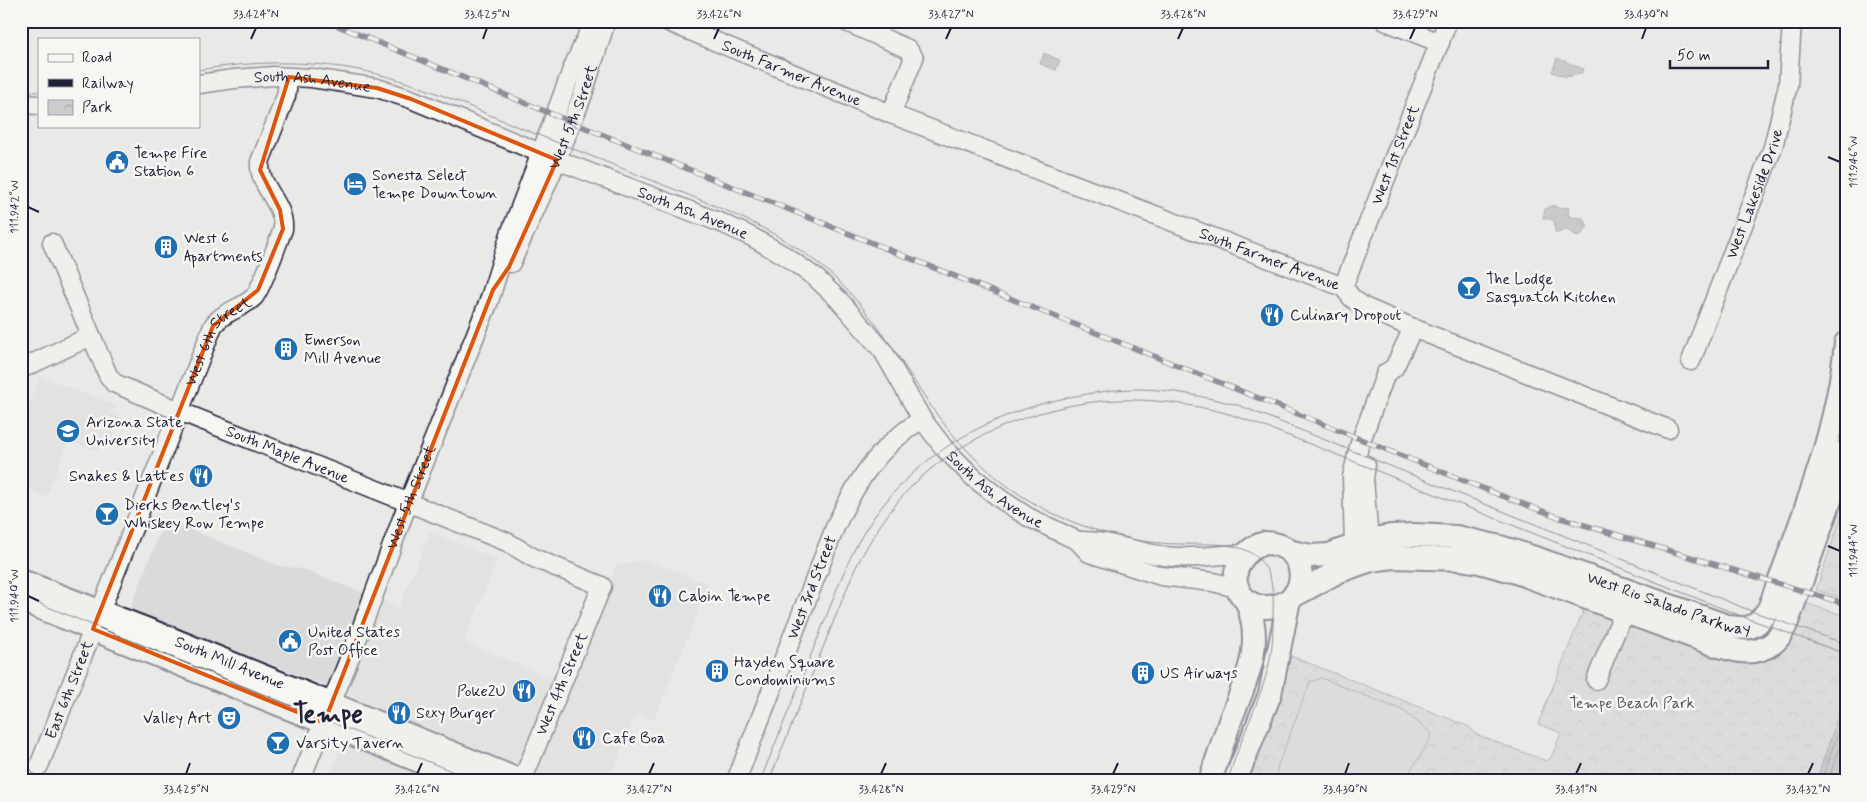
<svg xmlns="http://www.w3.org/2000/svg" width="1867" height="802" viewBox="0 0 1867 802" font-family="Mynerve,sans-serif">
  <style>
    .built { fill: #dadada }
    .park { fill: url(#park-crowns); stroke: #777784 }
    .pitch { fill: #ccccce; stroke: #777784 }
    .water { fill: url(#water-ripples); stroke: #71717f }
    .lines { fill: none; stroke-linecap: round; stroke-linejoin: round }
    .shore { stroke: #565668; stroke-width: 1 }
    .minor-casing { stroke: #22223b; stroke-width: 21 }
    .major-casing { stroke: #22223b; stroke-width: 26 }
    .minor { stroke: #f6f6f2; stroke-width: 18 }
    .major { stroke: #f6f6f2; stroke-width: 22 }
    .tram { stroke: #22223b; stroke-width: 1 }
    .rail-casing { stroke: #22223b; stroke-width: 5.5 }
    .rail { stroke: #f6f6f2; stroke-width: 4; stroke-dasharray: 11; stroke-linecap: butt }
    .marked { fill: none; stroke: #de560e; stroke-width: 4; stroke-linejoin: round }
    .ticks { fill: none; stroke: #22223b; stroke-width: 2 }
    .labels { text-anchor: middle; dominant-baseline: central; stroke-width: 5; stroke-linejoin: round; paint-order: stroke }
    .street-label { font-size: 16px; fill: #22223b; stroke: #f6f6f2 }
    .poi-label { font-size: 16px; fill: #22223b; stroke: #f6f6f2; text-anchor: start }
    .park-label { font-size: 16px; fill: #555567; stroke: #f6f6f2 }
    .town-label { font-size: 26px; font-weight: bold; fill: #22223b; stroke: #f6f6f2 }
    .neatline { fill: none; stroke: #22223b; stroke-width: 2 }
    .ticks-label { font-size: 12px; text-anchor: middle; fill: #22223b }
  </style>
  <defs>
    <pattern id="park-crowns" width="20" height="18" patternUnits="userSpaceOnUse" patternTransform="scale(1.25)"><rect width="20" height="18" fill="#ccccce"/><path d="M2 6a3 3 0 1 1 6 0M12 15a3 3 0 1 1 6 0" fill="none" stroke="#afafb2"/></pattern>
    <pattern id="water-ripples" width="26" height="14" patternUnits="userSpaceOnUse" patternTransform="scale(1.25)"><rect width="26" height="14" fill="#a5a5ac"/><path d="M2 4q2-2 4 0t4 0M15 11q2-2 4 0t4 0" fill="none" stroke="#86868d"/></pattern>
  </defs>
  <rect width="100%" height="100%" fill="#e9e9e7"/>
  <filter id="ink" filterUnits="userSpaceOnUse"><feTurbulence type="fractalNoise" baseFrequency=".02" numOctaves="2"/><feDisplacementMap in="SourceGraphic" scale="10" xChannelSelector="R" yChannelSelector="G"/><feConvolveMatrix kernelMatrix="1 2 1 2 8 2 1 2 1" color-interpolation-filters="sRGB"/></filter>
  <g filter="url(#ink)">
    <path class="built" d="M40,376l77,30 -4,7 8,4 -12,29 -8,-2 -3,7 -29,-10 -23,56 -25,-11v-64z
      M165,519l112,46 28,5 94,37 31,-75 68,27 -34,83 104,43 48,-120 30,-5 63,24 -55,136 -18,-6 -27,67h-59l-22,-9 -4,9h-196l32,-82 -230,-90z"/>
    <path class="park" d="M1846,502v97l-30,-9z
      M1802,602l44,14v83l-30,82h-573l48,-125 179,71 5,7 71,27 5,-3 10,-25 -23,-9 48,-120 161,55z"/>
    <path class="pitch" d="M1321,678l83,33 28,23c-9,18 -17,33 -31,47h-125l2,-16 32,-83z"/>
    <path class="water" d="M1044,53l16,7 -4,10 -16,-6z
      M1557,58l26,11 -2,5 -15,3 -14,-5z
      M1553,205l7,4 6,-2 3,1 -1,6 3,3 12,1 5,8 -7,9 -4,1 -10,-6 -10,3 -2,-1 -1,-12 -11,-2 2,-9z
      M1846,699v82h-30l26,-76z"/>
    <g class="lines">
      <path class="shore" d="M1821,781l25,-70
        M1828,781l18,-51"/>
      <g class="minor-casing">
        <g id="minor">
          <path id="s1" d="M666,21l225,93 452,173 9,11 12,9 49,21 255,101"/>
          <path d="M844,21l64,28 6,9 -23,56"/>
          <path d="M1385,21l55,22"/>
          <path id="s2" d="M199,84l35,-5 39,-3 39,2 65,10 34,11 146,61 167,64 28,13 33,19 31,22 23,22 44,51 39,68 22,29 30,30 28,22 26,17 50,24 11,12 72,23 52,6 24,6"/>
          <path d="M21,104l18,1"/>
          <path id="s3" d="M52,243l50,118 6,14 6,8 65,28 328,131 27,16 68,28 -80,195"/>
          <path id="s4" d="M511,263l39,-86 32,-80 24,-76"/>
          <path id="s5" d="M1343,287l105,-266"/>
          <path id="s6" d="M1691,361l82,-214 15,-62 4,-64"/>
          <path d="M21,369l70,-33"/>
          <path d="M1366,465l-2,14 5,61 -2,10"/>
          <path d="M1078,541c30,-1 57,11 86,15 27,4 54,-2 81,-2"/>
          <path d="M1354,545l-2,-68 7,-31 27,-73 8,-5 19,-40"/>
          <path d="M1596,680l33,-81"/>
          <path id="s7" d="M39,766l174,-440c10,-15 29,-17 41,-29 9,-11 23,-53 29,-68 2,-26 -25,-42 -23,-67l26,-66 3,-19"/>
          <path id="s8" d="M300,781l60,-149 43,-116 86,-215 21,-67 31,-81 32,-86 21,-46"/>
          <path id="s9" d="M736,781l100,-256c22,-46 42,-78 86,-106"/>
        </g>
      </g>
      <g class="major-casing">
        <g id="major">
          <path d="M1265,543c48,1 47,64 1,64 -11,0 -20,-4 -26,-14 -13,-21 4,-44 25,-50z"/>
          <path id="s10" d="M1292,552l19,4 18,-1 40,-15 22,-4 24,-1 41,2 44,10 41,13 189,67c22,3 26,0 39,-18 32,-87 68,-173 77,-266"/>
          <path id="s11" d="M21,581l148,57 352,143"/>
          <path d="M1293,596l44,-24 34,-12 22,-3 67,2 19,3 37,10 200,73c20,6 38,12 57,-2 13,-9 20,-40 26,-55 16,-45 33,-91 47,-137"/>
          <path d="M21,600l448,181"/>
          <path d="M1210,781c7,-21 14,-42 21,-63 16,-40 33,-73 16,-116"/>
          <path d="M1235,781l35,-87 19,-94"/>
        </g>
      </g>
      <use href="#minor" class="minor"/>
      <use href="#major" class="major"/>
      <path class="tram" d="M199,70c54,-9 106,-10 160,0 59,11 116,40 172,62 45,18 90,36 135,54 67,27 132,51 182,105 36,38 60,83 90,125 26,35 59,66 97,88 30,17 62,28 95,35 17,3 34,5 51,5 27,1 64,-5 82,20 10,13 11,32 10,49 0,17 0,34 -4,51 -9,40 -31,77 -41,117
        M21,91l18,1
        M21,596l455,185
        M760,781c21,-51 41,-101 61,-151 15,-38 29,-80 53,-113 47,-66 118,-104 196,-120 22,-4 44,-8 67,-8 34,0 68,8 101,16l516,207 92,32
        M769,781l85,-210c16,-32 36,-64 62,-89 51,-49 132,-80 203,-82 31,-1 63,3 94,10 24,5 48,16 71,24 44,17 87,34 130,52l335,133 97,35"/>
      <g class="rail-casing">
        <path id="rail" d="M326,21l260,107 911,366 64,24 285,86"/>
      </g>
      <use href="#rail" class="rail"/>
    </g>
  </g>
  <path d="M0 0H1867V802H0ZM289,77l88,11 34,11 146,61 -48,107 -16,23 -169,433 -231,-94 120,-303 45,-36 25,-61 -3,-19 -20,-40z" fill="#e9e9e7" fill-opacity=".55" fill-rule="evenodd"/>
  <path class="marked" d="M289,77l88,11 34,11 146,61 -48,107 -16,23 -169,433 -231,-94 120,-303 45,-36 25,-61 -3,-19 -20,-40z"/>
  <path class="ticks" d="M251,39l5,-11M483,39l4,-11M714,39l5,-11M946,39l5,-11M1178,39l5,-11M1410,39l5,-11M1642,39l4,-11M1828,157l12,5M28,207l11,5M1828,546l12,5M28,596l11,5M186,774l4,-11M417,774l5,-11M649,774l5,-11M881,774l5,-11M1113,774l5,-11M1345,774l4,-11M1576,774l5,-11M1808,774l5,-11"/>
  <defs>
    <g id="civic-disc" transform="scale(1.25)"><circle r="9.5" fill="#1f6fb2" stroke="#f6f6f2"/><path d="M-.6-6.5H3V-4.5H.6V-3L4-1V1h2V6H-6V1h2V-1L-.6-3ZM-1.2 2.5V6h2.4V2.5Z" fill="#fff"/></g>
    <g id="hotel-disc" transform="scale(1.25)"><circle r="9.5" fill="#1f6fb2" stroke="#f6f6f2"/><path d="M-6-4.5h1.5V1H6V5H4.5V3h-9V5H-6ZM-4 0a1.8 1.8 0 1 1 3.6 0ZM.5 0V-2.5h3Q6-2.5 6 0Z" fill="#fff"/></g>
    <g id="building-disc" transform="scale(1.25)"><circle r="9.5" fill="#1f6fb2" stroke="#f6f6f2"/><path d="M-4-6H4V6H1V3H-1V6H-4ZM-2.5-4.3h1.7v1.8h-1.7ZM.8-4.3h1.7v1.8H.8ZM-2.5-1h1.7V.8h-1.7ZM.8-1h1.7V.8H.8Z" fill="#fff"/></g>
    <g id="bar-disc" transform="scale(1.25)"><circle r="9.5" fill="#1f6fb2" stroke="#f6f6f2"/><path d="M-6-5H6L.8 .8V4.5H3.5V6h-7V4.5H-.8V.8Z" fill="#fff"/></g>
    <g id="restaurant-disc" transform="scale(1.25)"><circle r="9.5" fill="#1f6fb2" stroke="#f6f6f2"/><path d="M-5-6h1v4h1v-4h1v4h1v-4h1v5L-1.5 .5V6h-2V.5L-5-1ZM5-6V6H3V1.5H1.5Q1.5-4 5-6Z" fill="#fff"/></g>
    <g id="university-disc" transform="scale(1.25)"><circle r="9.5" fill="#1f6fb2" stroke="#f6f6f2"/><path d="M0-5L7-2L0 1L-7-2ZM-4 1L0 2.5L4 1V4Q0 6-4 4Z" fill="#fff"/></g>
    <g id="theatre-disc" transform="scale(1.25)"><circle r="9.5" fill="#1f6fb2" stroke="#f6f6f2"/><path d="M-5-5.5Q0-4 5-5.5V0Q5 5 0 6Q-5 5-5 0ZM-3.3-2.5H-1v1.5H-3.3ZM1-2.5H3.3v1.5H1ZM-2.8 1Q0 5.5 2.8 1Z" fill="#fff"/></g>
  </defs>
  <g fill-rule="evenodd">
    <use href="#civic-disc" x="117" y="162"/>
    <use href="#hotel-disc" x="355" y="184"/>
    <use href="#building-disc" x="166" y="247"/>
    <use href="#bar-disc" x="1469" y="288"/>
    <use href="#restaurant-disc" x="1272" y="315"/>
    <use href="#building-disc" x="286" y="349"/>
    <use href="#university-disc" x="68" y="431"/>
    <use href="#restaurant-disc" x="201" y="476"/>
    <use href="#bar-disc" x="107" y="514"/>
    <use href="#restaurant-disc" x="660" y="596"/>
    <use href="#civic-disc" x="290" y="641"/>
    <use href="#building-disc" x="717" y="671"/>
    <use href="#building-disc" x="1143" y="673"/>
    <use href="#restaurant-disc" x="524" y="691"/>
    <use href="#restaurant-disc" x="399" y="713"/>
    <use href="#theatre-disc" x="229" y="718"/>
    <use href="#restaurant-disc" x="584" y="738"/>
    <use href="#bar-disc" x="278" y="743"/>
  </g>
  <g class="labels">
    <g class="street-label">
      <text stroke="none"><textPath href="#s1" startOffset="136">South Farmer Avenue</textPath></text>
      <text stroke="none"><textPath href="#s2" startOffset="114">South Ash Avenue</textPath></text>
      <text stroke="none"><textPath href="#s4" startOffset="159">West 5th Street</textPath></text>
      <text stroke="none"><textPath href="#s5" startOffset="142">West 1st Street</textPath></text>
      <text stroke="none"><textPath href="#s6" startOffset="179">West Lakeside Drive</textPath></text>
      <text stroke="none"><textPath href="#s2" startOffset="519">South Ash Avenue</textPath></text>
      <text stroke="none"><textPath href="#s1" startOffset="649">South Farmer Avenue</textPath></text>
      <text stroke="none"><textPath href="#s7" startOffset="464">West 6th Street</textPath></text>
      <text stroke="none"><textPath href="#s3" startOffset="341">South Maple Avenue</textPath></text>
      <text stroke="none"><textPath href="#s2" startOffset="939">South Ash Avenue</textPath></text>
      <text stroke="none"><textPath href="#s8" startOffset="305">West 5th Street</textPath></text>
      <text stroke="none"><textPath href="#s9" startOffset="208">West 3rd Street</textPath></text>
      <text stroke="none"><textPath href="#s10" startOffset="391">West Rio Salado Parkway</textPath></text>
      <text stroke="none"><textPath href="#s11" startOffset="224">South Mill Avenue</textPath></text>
      <text transform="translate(562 684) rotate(-67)">West 4th Street</text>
      <text stroke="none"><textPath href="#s7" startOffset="82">East 6th Street</textPath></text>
    </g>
    <g class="poi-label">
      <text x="134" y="153">Tempe Fire<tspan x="134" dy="18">Station 6</tspan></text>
      <text x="372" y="175">Sonesta Select<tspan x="372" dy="18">Tempe Downtown</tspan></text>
      <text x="184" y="238">West 6<tspan x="184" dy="18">Apartments</tspan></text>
      <text x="1486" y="279">The Lodge<tspan x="1486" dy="18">Sasquatch Kitchen</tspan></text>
      <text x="1290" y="315">Culinary Dropout</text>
      <text x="304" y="340">Emerson<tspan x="304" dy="18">Mill Avenue</tspan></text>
      <text x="86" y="422">Arizona State<tspan x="86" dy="18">University</tspan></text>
      <text x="184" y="476" text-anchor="end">Snakes &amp; Lattes</text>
      <text x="124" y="505">Dierks Bentley's<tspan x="124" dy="18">Whiskey Row Tempe</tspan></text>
      <text x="678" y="596">Cabin Tempe</text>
      <text x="308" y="632">United States<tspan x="308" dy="18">Post Office</tspan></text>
      <text x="734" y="662">Hayden Square<tspan x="734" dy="18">Condominiums</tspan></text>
      <text x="1160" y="673">US Airways</text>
      <text x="506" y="691" text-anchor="end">Poke2U</text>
      <text x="416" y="713">Sexy Burger</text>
      <text x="212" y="718" text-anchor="end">Valley Art</text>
      <text x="602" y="738">Cafe Boa</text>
      <text x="296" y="743">Varsity Tavern</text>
    </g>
    <g class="park-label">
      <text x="1632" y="703">Tempe Beach Park</text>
    </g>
    <g class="town-label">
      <text x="328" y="715">Tempe</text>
    </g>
  </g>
  <rect width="1867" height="802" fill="none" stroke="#f6f6f2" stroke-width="55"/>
  <rect x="38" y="38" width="162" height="90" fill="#f6f6f2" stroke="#a1a1a9"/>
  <rect x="48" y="54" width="25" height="8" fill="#f6f6f2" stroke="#a1a1a9"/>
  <text x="82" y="62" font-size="15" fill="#22223b">Road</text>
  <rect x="48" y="79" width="25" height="8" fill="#22223b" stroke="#a1a1a9"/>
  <text x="82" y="88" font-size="15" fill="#22223b">Railway</text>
  <rect x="48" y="100" width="25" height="15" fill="url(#park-crowns)" stroke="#a1a1a9"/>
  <text x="82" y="112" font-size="15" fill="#22223b">Park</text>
  <path d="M1670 60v8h98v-8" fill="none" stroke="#22223b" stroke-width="2.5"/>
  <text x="1677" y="60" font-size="15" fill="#22223b" stroke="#f6f6f2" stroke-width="4" paint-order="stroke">50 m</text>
  <rect x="28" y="28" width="1812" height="746" class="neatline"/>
  <g class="ticks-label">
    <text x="256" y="18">33.424°N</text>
    <text x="487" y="18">33.425°N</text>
    <text x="719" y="18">33.426°N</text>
    <text x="951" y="18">33.427°N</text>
    <text x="1183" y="18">33.428°N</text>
    <text x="1415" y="18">33.429°N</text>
    <text x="1646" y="18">33.430°N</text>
    <text transform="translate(1853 162) rotate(-90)" y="4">111.946°W</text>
    <text transform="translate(14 207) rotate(-90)" y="4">111.942°W</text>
    <text transform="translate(1853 551) rotate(-90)" y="4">111.944°W</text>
    <text transform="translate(14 596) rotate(-90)" y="4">111.940°W</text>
    <text x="186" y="793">33.425°N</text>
    <text x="417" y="793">33.426°N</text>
    <text x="649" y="793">33.427°N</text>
    <text x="881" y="793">33.428°N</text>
    <text x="1113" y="793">33.429°N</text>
    <text x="1345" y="793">33.430°N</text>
    <text x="1576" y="793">33.431°N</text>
    <text x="1808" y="793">33.432°N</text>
  </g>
</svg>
